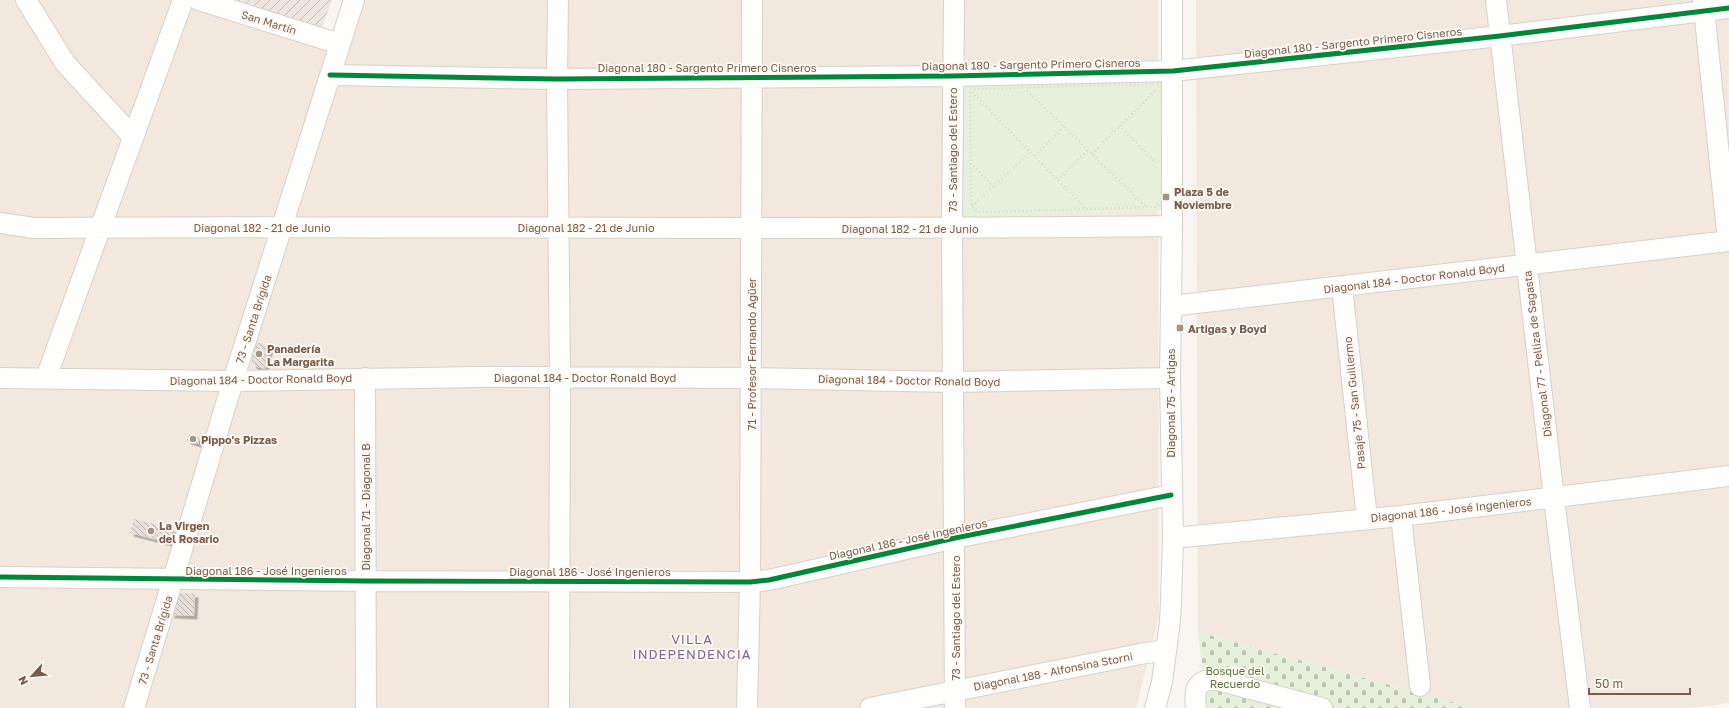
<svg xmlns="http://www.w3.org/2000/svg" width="1729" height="708" viewBox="0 0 1729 708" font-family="'Golos Text',sans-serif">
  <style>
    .residential { fill: #f2e8de }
    .industrial { fill: url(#industrial-furrows) }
    .cemetery { fill: url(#cemetery-stones) }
    .park { fill: #e7f0db }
    .building { fill: url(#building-back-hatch); filter: url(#shadow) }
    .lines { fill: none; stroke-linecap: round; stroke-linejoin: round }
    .minor-casing { stroke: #d7d1cb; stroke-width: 22 }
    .path { stroke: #dcd5d0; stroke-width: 2.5; stroke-dasharray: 1 3; stroke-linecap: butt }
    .minor { stroke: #fefefd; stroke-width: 20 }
    .cycleway-casing { stroke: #fffaf3; stroke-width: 8 }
    .cycleway { stroke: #00873e; stroke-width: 5 }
    .poi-dot { fill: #a69286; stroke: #fffaf3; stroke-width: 1.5 }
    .labels { text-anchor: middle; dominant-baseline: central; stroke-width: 3.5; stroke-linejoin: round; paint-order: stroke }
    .street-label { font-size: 11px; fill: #7a5c4d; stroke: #fffaf3 }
    .poi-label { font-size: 11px; font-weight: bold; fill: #7a5c4d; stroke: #fffaf3; text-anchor: start }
    .park-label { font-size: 11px; fill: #537a41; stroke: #fffaf3 }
    .quarter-label { font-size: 13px; letter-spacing: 1px; fill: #846695; stroke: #fffaf3 }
  </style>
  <defs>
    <pattern id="industrial-furrows" width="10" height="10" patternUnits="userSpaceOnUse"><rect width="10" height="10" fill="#ede5e0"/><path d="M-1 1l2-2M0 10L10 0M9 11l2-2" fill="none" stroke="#c5bdb8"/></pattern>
    <pattern id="cemetery-stones" width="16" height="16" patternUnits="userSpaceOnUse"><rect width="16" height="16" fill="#e7f0db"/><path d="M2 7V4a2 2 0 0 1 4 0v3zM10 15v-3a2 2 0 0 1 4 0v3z" fill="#c0c6b4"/></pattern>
    <pattern id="building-back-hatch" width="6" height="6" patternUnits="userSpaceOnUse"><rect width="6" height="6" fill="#e6ded7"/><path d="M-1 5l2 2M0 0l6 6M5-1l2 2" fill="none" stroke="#bfb7b1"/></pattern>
    <filter id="shadow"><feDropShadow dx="3.5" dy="3.5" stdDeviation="0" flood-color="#0004"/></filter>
  </defs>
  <rect width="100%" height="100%" fill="#f9f5f0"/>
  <path class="residential" d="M0,0h175l167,50 18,-50h798l1,616 -23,92h-1136z
    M1196,0h533v703l-41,5h-215l-275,-76z"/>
  <path class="industrial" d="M236,0h96l-10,28z"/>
  <path class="cemetery" d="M1198,632l275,76h-280l10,-30z"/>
  <path class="park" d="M1168,77l1,133 -212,8v-137z"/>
  <path class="building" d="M255,342l15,4 -5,23 -11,-3 -3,-4z
    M189,434l11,3 -2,7 -11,-3z
    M134,519l39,10 -4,14 -39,-10z
    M182,593l13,1 -1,22 -23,-1 2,-15z"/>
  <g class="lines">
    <g class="minor-casing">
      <path id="minor" d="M26,0l39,63 68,74
        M199,0l141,44
        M558,0l-1,79 3,299 -1,330
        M954,0l-2,229 3,479
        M1496,0l58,498 26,210
        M1703,0l25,241
        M330,75l227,4 395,-3 221,-5 327,-35 229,-28
        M0,223l34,5c380,-3 759,3 1138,-2
        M1342,287l25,232
        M1171,306l558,-65
        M0,378l233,3 247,-4 271,1 202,4 217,-4
        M46,378l137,-378
        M365,378l1,330
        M1401,516l19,170
        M1173,538l228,-22 328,-40
        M0,577l366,4 384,1 19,-2 186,-42 216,-43
        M134,708l99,-327 121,-381
        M747,708l3,-126 2,-582
        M870,708l270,-54 26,-4
        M1155,708l7,-26 8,-61 1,-19 2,-64 -3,-160 2,-152v-226
        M1196,708c-2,-17 -1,-27 18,-29l108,29"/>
    </g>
    <path class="path" d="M1153,84l7,1 2,9 1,76 -2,33 -6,4 -177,5 -7,-6 -1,-117z
      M1027,91l119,116
      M972,92l115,118
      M1119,126l37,37
      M1092,154l64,-64
      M1035,156l29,-29
      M971,163l22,23
      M1058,180l30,-30
      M972,206l59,-54"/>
    <use href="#minor" class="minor"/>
    <g class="cycleway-casing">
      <path id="cycleway" d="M330,75l227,4 395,-3 221,-5 327,-35 229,-28
        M0,577l366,4 384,1 19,-2 186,-42 216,-43"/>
    </g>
    <use href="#cycleway" class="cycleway"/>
  </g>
  <g class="poi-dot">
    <rect x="1162" y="193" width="8" height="8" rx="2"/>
    <rect x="1176" y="324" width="8" height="8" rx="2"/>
    <circle cx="259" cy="354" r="4"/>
    <circle cx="193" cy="439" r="4"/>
    <circle cx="151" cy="531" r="4"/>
  </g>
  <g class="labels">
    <g class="street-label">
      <text transform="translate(269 22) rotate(17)">San Martín</text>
      <text transform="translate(1353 42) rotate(-6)">Diagonal 180 - Sargento Primero Cisneros</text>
      <text transform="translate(1031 64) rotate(-1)">Diagonal 180 - Sargento Primero Cisneros</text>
      <text x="707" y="67">Diagonal 180 - Sargento Primero Cisneros</text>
      <text transform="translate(952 150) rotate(-90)">73 - Santiago del Estero</text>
      <text x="262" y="227">Diagonal 182 - 21 de Junio</text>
      <text x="586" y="227">Diagonal 182 - 21 de Junio</text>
      <text x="910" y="228">Diagonal 182 - 21 de Junio</text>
      <text transform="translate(1414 278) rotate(-7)">Diagonal 184 - Doctor Ronald Boyd</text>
      <text transform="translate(253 319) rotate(-72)">73 - Santa Brígida</text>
      <text transform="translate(751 354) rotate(-90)">71 - Profesor Fernando Agüer</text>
      <text transform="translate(1537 354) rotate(-97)">Diagonal 77 - Pelliza de Sagasta</text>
      <text x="585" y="377">Diagonal 184 - Doctor Ronald Boyd</text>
      <text transform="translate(261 379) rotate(-1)">Diagonal 184 - Doctor Ronald Boyd</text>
      <text transform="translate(909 380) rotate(1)">Diagonal 184 - Doctor Ronald Boyd</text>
      <text transform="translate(1170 403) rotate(-90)">Diagonal 75 - Artigas</text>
      <text transform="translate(1354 403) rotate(-96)">Pasaje 75 - San Guillermo</text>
      <text transform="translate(365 507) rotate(-90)">Diagonal 71 - Diagonal B</text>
      <text transform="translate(1451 509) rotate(-6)">Diagonal 186 - José Ingenieros</text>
      <text transform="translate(908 539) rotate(-12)">Diagonal 186 - José Ingenieros</text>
      <text x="266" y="570">Diagonal 186 - José Ingenieros</text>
      <text x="590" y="571">Diagonal 186 - José Ingenieros</text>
      <text transform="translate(955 618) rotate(-90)">73 - Santiago del Estero</text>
      <text transform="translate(155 640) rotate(-73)">73 - Santa Brígida</text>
      <text transform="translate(1053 671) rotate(-11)">Diagonal 188 - Alfonsina Storni</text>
    </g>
    <g class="poi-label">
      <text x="1174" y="191">Plaza 5 de<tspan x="1174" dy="13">Noviembre</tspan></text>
      <text x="1188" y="328">Artigas y Boyd</text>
      <text x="267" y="348">Panadería<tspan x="267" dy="13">La Margarita</tspan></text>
      <text x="201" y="439">Pippo's Pizzas</text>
      <text x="159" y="525">La Virgen<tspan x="159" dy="13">del Rosario</tspan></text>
    </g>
    <g class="park-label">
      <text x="1235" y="670">Bosque del<tspan x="1235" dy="13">Recuerdo</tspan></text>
    </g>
    <g class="quarter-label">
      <text x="692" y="639">VILLA<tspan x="692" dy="15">INDEPENDENCIA</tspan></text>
    </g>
  </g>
  <g transform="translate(32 676) rotate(243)" stroke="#fffaf3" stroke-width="3" paint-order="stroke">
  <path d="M0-3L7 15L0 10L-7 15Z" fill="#7a5c4d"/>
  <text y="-6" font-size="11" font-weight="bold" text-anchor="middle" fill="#7a5c4d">N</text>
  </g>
  <path d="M1589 688v6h101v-6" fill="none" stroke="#7a5c4d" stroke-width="2"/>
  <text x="1595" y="688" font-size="12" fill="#7a5c4d" stroke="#fffaf3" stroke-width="3" paint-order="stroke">50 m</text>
</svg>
